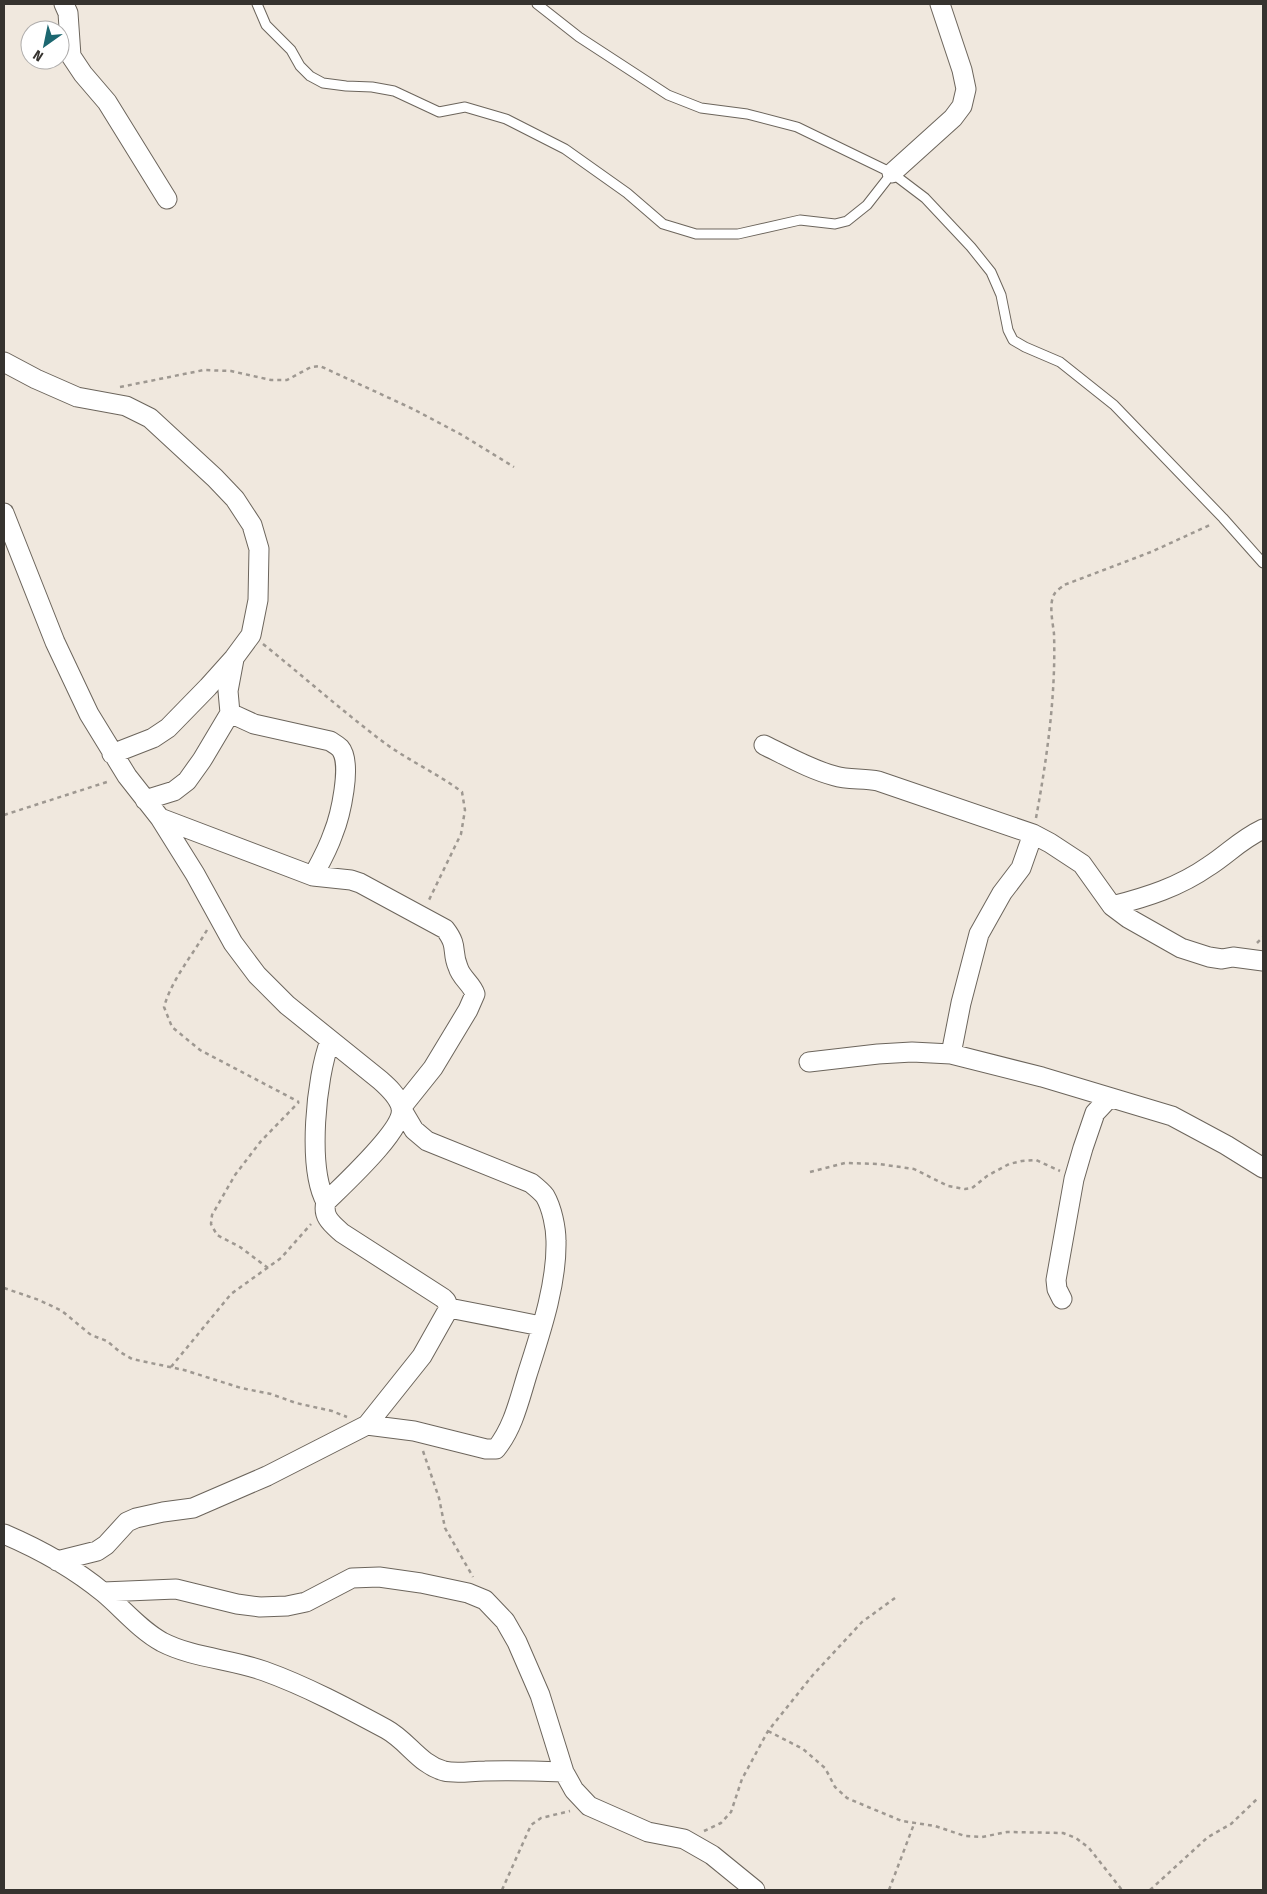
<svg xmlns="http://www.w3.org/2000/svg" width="1267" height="1894" viewBox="0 0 1267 1894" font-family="'Fira Sans Condensed',sans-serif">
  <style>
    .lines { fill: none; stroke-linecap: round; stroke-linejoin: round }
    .lane-casing { stroke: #6c655c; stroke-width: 11 }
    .street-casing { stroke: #6c655c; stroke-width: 21 }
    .path { stroke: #9e9891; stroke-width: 2.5; stroke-dasharray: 4 4; stroke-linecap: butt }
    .lane { stroke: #fff; stroke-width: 9 }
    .street { stroke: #fff; stroke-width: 19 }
  </style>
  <rect width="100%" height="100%" fill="#f0e8de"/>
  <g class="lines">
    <g class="lane-casing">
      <path id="lane" d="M257,4l9,21 25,25 9,16 10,10 13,7 23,3 26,1 22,4 45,21 26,-5 41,12 59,30 62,44 36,31 33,10h42l62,-14 35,4 12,-3 20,-16 25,-32
        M537,4l42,33 89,58 33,13 46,6 50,13 95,46 33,25 46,49 20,25 10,23 7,35 5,10 12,7 35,15 54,43 109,113 40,45"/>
    </g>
    <g class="street-casing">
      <path id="street" d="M64,4l4,9 3,43 12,18 24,28 60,97
        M892,173l61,-55 9,-12 4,-17 -4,-19 -22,-66
        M4,362l32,17 41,18 49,9 24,12 65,60 20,21 17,26 7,24 -1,51 -7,35 -17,23 -26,29 -40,41 -15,10 -41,16
        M4,513l51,129 34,72 38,62 33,42 35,56 38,69 24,32 30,30 93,75c8,7 18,16 21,27 5,21 -60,80 -75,95 -4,15 6,22 16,31l101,65 3,3 3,7 -27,48 -55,69 -100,51 -74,32 -30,4 -27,6 -9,4 -21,23 -9,6 -40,10
        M230,713l24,11 76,17c3,2 7,4 10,7 13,15 0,69 -7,86 -5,15 -13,29 -20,42
        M764,745c23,11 47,25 71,31 12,4 30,2 43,5l155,53 17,9 32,21 30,42 16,12 53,30 28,9 13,2 11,-2 30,4
        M145,800l29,-9 13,-10 15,-21 28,-47 -2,-22 6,-32
        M160,818l153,58 38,4 9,3 85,46c14,18 6,22 13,38 3,11 14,17 17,27l-7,16 -35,58 -32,40 13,22 13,11 104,42c5,4 11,9 14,13 7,12 11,32 11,45 1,44 -16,93 -29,134 -8,26 -14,53 -31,74h-10l-72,-18 -47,-6
        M1112,906c35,-9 67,-19 97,-40 20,-13 31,-26 54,-37
        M951,1054l10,-51 18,-69 23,-41 19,-25 12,-34
        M809,1062l69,-8 34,-2 39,2 91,23 130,39 54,29 37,23
        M326,1202c-19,-34 -10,-125 4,-161
        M1062,1299l-5,-10 -1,-9 18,-101 9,-31 12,-35 14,-15
        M449,1308l92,18
        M4,1534c35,15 71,35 100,59 19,16 36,37 58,49 31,16 69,17 102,29 42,15 83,37 122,58 22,12 33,35 58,42 13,3 27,0 41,0 26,-1 53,0 79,1
        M103,1592l73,-3 61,15 23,3 27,-1 19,-4 46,-24 27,-1 42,6 47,10 17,7 20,21 12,21 23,53 24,77 10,18 15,16 59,26 36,7 28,16 43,35"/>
    </g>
    <path class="path" d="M120,387l84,-17 27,1 40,9h16l24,-13 9,-1 93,43 49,26 52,32
      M263,644c40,32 78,66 119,97 25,19 55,32 80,51l3,18 -4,24 -32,66
      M4,815l106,-34
      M1036,818c11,-60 20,-123 18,-184 -1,-11 -6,-31 1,-41 2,-3 7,-6 9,-8l87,-33 61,-28
      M207,930c-15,26 -35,49 -43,77l8,20 28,23 99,52
      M1257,943l6,-6
      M810,1172l35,-9 34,1 35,5 34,17 17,3 7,-1 15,-12 22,-12 13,-3 14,-1 24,11
      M268,1268l-28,-21 -23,-12 -6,-11 1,-9 23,-40 26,-34 38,-39
      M4,1288l35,12 23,11 29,24 16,6 13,11 12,7 52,11 57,18 30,6 25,9 36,8 15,6
      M171,1367l60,-73 50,-36 30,-34
      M423,1451l16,47 6,30 28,49
      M768,1731l35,18 22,19 10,19 12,11 21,9 34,14 33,5 30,10 17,1 25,-5 56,1 13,5 13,10 33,42
      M704,1831l17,-8 10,-11 11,-33 26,-48 44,-55 50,-54 33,-24
      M502,1890l29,-65 10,-7 29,-7
      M889,1890l25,-66
      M1150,1890l58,-53 23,-13 26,-25"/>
    <use href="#lane" class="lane"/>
    <use href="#street" class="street"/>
  </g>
  <rect width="1267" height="1894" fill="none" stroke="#36332f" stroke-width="10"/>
  <g transform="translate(45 45) rotate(213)"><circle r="24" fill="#ffffff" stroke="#afadac"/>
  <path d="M0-4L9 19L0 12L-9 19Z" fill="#1c6770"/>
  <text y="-8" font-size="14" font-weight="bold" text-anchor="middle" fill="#36332f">N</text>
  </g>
</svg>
